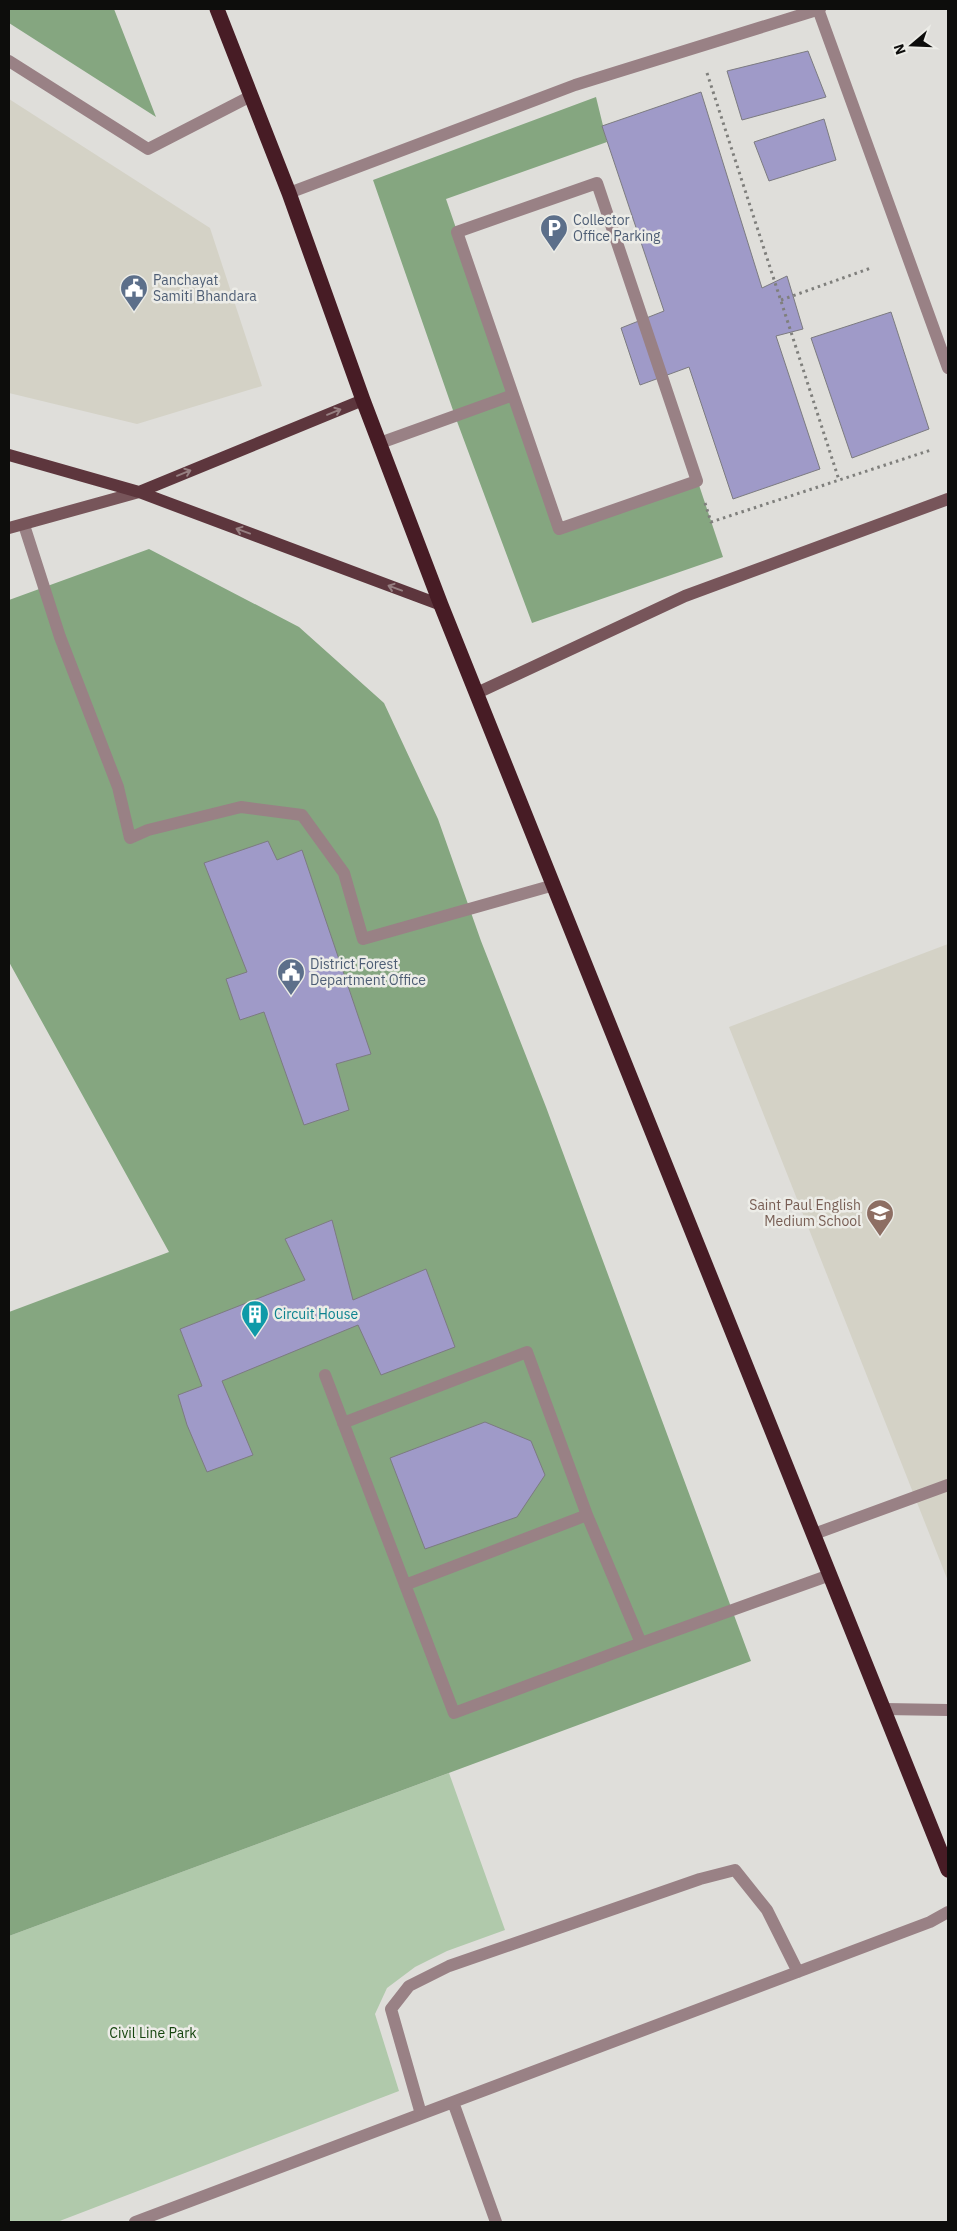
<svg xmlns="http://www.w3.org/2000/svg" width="957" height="2231" viewBox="0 0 957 2231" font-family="'IBM Plex Sans',sans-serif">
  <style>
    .built { fill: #d4d2c6 }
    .green { fill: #b0c9ab }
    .forest { fill: #85a680 }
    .building { fill: #9f9ac8; stroke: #7c7b80 }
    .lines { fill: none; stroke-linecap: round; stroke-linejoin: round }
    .path { stroke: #7f7f7c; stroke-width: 3; stroke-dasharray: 2.5 4; stroke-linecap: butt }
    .street { stroke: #998185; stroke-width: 12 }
    .secondary { stroke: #77555a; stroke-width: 12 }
    .primary { stroke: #5d363d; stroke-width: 12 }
    .highway { stroke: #471c25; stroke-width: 15 }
    .oneway { stroke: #967f81 }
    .labels { text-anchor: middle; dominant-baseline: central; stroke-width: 5; stroke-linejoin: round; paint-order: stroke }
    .service-label { font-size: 14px; fill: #4e5e75; stroke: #ecece7; text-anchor: start }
    .education-label { font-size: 14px; fill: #785e54; stroke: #ecece7; text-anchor: end }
    .culture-label { font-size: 14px; fill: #0d838f; stroke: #ecece7; text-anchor: start }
    .park-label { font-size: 14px; fill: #16450f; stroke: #ecece7 }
  </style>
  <rect width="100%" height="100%" fill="#dfdeda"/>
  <path class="built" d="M9,99l201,129 52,158 -125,38 -128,-31z
    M948,944v637l-219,-554z"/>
  <path class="green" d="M449,1773l56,157 -58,21 -32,16 -28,21 -12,26 24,77 -342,131h-48v-286z"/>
  <path class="forest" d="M9,9h105l42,108 -147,-94z
    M596,97l11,45 -161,57 113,330 139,-47 25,75 -191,66 -77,-207 -82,-236z
    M149,549l150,78 85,76 54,116 43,122 65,166 205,554 -742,275v-624l160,-60 -160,-290v-362z"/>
  <path class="building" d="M808,51l18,46 -84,23 -15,-49z
    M701,92l61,196 25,-12 16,53 -27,7 44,133 -87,30 -44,-132 -49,18 -19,-57 43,-17 -62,-185z
    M824,119l12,41 -67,21 -15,-39z
    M891,312l38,117 -77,29 -41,-120z
    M268,841l9,19 25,-10 69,204 -35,10 13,46 -45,15 -40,-113 -24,8 -14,-41 21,-7 -43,-109z
    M332,1220l21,80 73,-31 29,78 -74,28 -23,-50 -136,56 31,74 -46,17 -20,-47 -9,-30 24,-9 -22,-57 125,-49 -20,-41z
    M485,1422l46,19 14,34 -28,42 -92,32 -35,-91z"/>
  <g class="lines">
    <path class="path" d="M707,73l132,407
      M781,300l90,-32
      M705,503l6,19 220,-72"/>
    <path class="street" d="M818,9l130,359
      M9,61l139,88 103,-53
      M597,183l100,298 -138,48 -102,-297z
      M289,193l286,-108 245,-76
      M380,443l133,-48
      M24,525l36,112 58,150 12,51 18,-8 93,-23 61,8 42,58 19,66 191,-54
      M325,1375l129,338 187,-70 189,-68
      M343,1423l184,-71 60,163 54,128
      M814,1534l134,-49
      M405,1585l182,-70
      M884,1709l64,1
      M453,2102l43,120
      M421,2114l-30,-105 18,-23 40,-20 251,-87 35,-9 32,40 31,62
      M135,2222l795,-300 18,-10"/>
    <path class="secondary" d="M9,528l130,-36
      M477,693l208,-97 263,-97"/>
    <path class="primary" d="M9,455l130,37 302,113
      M139,492l224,-92"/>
    <path class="highway" d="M217,9l72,184 74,207 78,205 507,1265"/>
  </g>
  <defs><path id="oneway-shaft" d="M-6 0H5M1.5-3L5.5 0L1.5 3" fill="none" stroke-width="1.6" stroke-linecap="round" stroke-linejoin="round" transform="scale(1.25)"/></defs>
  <g class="oneway">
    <use href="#oneway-shaft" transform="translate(334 412) rotate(-22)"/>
    <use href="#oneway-shaft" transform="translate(184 473) rotate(-22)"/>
    <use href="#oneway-shaft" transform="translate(243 531) rotate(-160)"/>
    <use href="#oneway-shaft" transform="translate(395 588) rotate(-160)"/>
  </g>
  <defs>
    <g id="parking-pin" transform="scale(1.4375)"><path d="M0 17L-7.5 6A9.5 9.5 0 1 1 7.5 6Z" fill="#5c6f8a" stroke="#ecece7"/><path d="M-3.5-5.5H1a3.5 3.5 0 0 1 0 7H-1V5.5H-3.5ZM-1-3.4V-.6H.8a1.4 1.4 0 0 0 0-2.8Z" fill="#fff"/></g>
    <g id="civic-pin" transform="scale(1.4375)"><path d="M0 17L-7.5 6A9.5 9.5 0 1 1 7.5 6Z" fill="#5c6f8a" stroke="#ecece7"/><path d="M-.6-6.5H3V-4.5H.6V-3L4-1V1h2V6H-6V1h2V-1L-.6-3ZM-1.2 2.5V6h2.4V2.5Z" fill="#fff"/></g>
    <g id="school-pin" transform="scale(1.4375)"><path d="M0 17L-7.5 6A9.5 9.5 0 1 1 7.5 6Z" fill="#8d6e63" stroke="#ecece7"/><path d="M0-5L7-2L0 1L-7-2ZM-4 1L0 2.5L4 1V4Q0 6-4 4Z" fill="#fff"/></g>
    <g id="building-pin" transform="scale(1.4375)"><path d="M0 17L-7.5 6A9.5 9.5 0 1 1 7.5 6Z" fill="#0f9aa8" stroke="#ecece7"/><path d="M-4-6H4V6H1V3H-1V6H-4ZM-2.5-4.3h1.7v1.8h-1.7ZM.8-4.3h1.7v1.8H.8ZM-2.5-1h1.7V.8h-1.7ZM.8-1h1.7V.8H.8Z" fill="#fff"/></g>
  </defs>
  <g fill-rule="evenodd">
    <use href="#parking-pin" x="554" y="228"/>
    <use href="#civic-pin" x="134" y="288"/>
    <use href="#civic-pin" x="291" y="972"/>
    <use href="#school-pin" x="880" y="1213"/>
    <use href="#building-pin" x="255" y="1314"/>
  </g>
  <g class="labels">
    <g class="service-label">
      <text x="573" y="220">Collector<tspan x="573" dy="16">Office Parking</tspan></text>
      <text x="153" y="280">Panchayat<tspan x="153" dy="16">Samiti Bhandara</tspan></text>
      <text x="310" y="964">District Forest<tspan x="310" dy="16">Department Office</tspan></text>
    </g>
    <g class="education-label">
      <text x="861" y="1205">Saint Paul English<tspan x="861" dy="16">Medium School</tspan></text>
    </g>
    <g class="culture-label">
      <text x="274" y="1314">Circuit House</text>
    </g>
    <g class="park-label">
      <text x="153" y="2033">Civil Line Park</text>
    </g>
  </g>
  <rect width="957" height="2231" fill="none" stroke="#0d0d0c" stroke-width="20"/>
  <g transform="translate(912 45) rotate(251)" stroke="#ecece7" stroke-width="4" paint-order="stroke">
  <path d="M0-4L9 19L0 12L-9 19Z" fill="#0d0d0c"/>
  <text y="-8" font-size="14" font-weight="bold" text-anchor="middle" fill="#0d0d0c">N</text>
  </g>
</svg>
